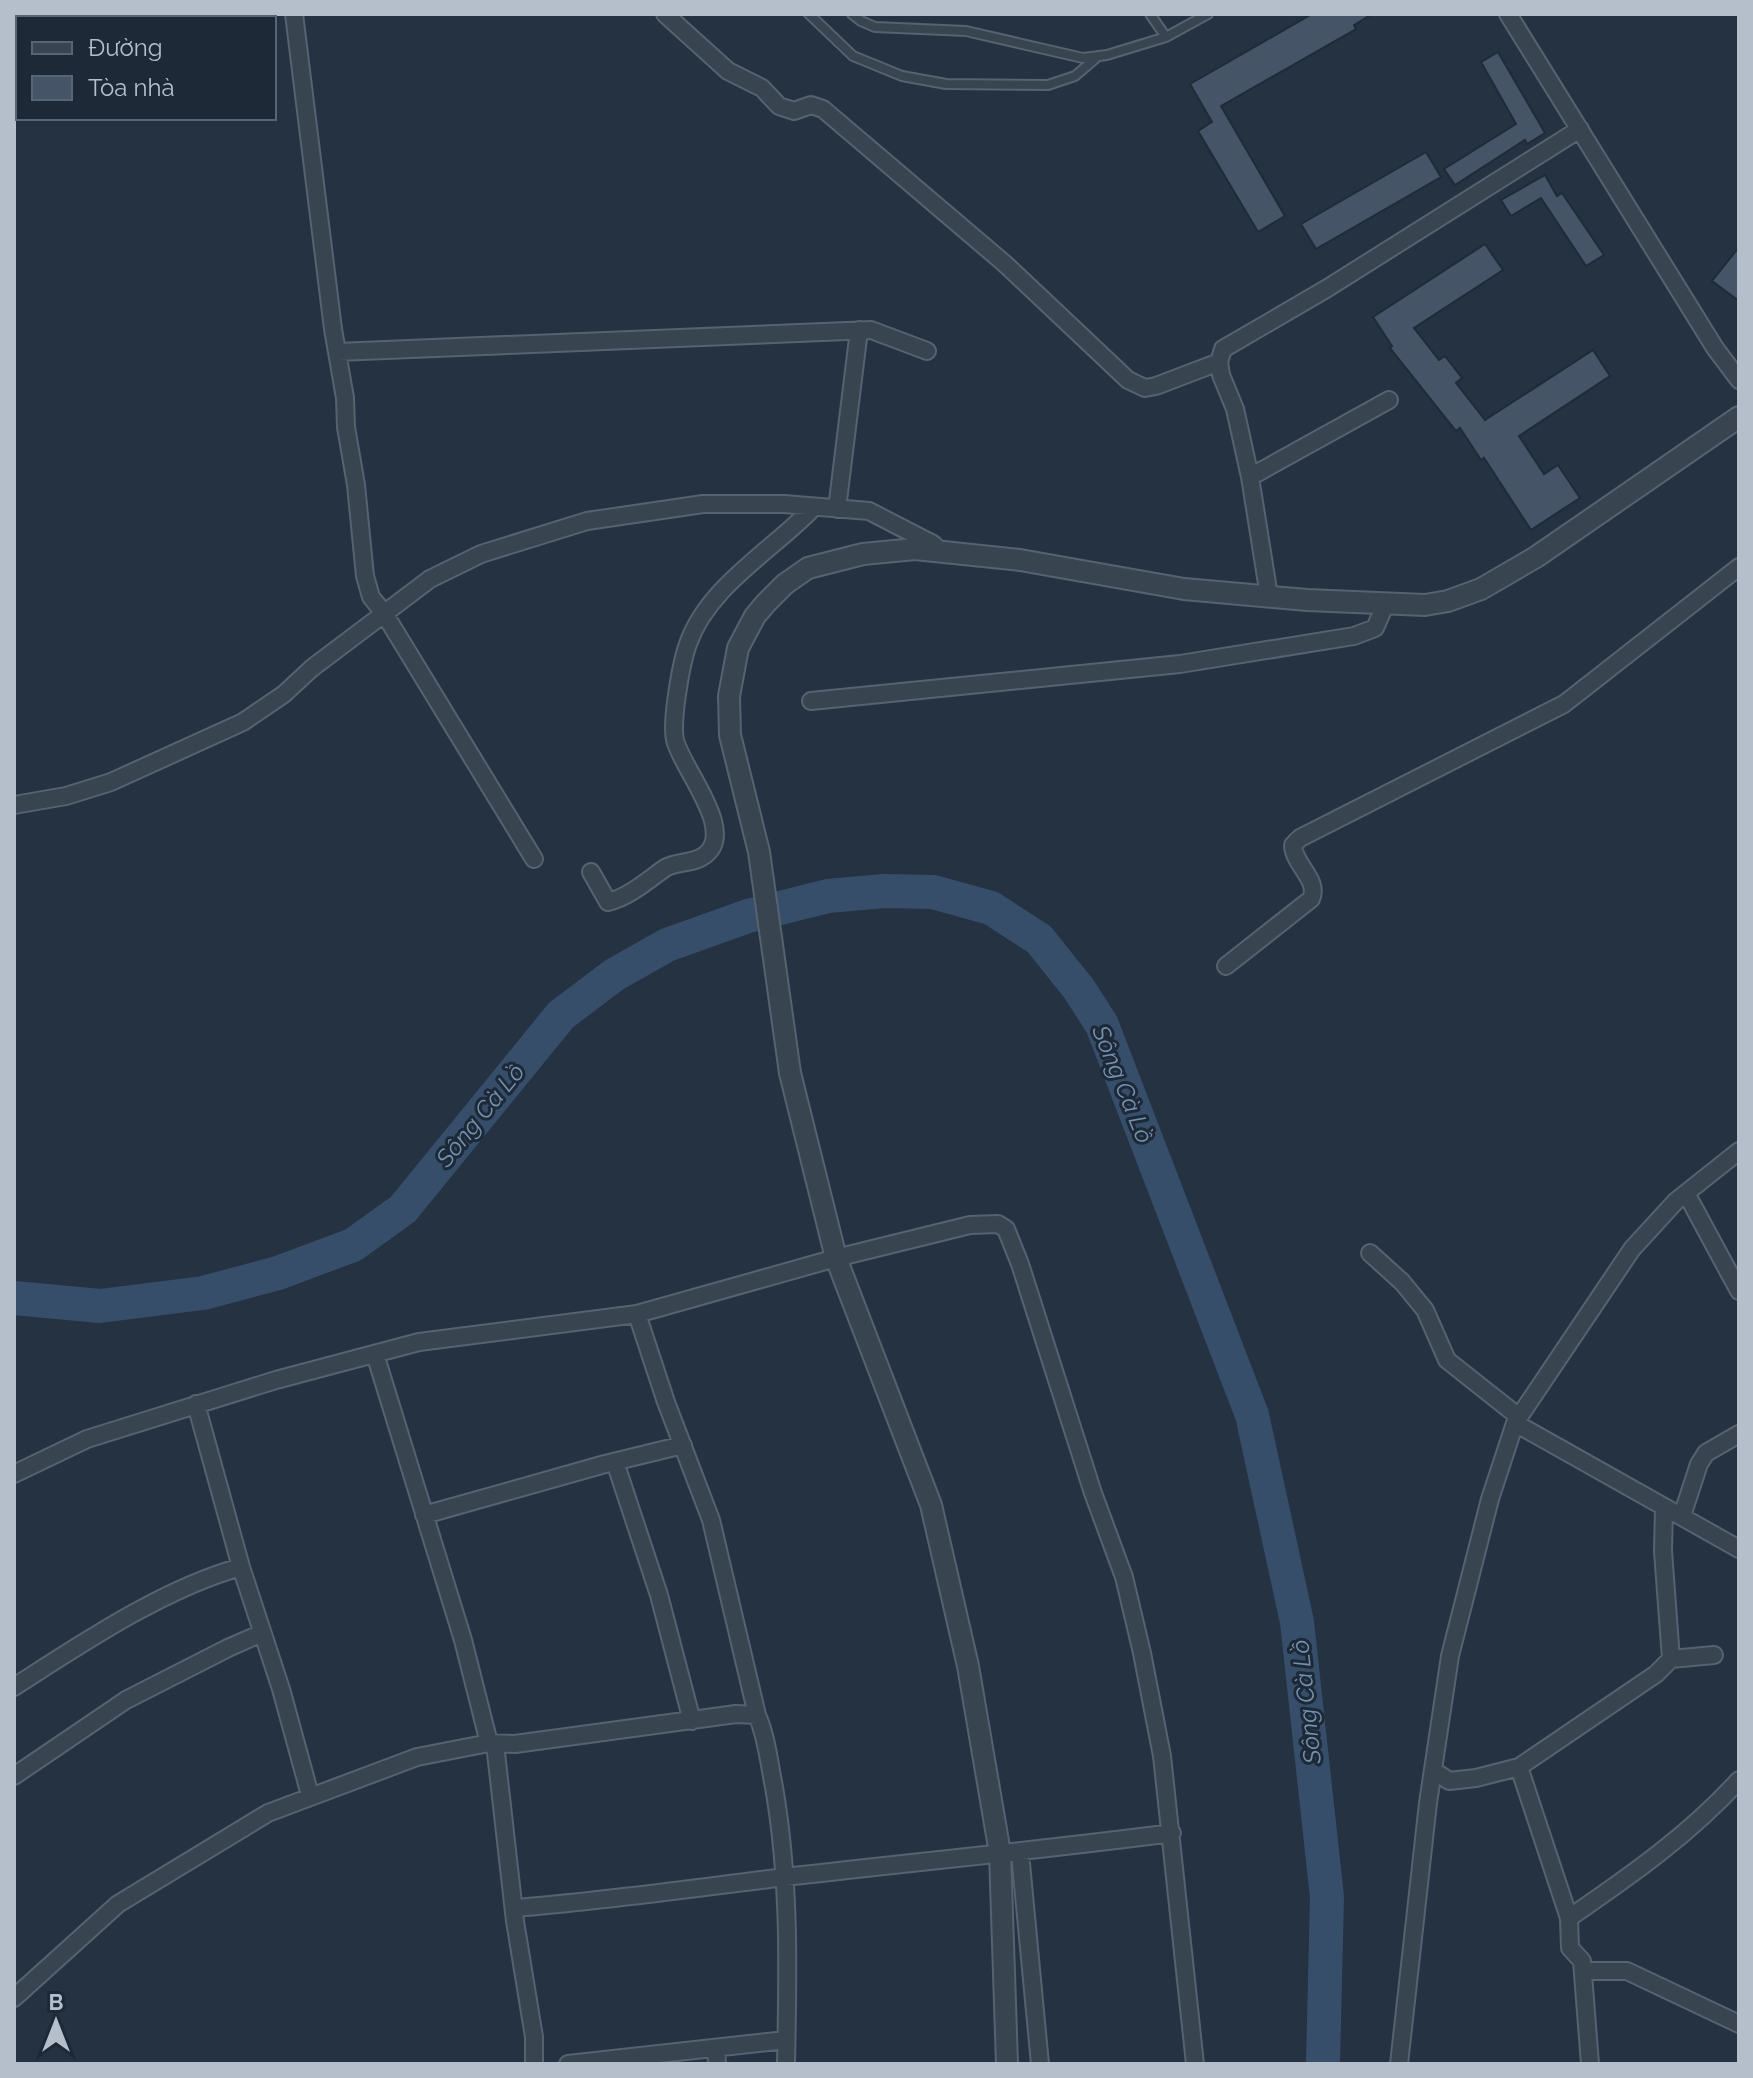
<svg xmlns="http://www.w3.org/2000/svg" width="1753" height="2078" viewBox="0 0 1753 2078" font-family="Raleway,sans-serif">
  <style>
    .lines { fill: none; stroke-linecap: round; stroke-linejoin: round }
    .river { stroke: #374e6a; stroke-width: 34 }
    .building { fill: #455466; stroke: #1f2b39; stroke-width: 2 }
    .service-casing { stroke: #56626f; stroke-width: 12 }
    .minor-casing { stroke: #56626f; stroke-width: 20 }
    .tertiary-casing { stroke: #56626f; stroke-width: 24 }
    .service { stroke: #394451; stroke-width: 8 }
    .minor { stroke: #394451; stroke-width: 16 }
    .tertiary { stroke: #394451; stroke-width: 20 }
    .labels { text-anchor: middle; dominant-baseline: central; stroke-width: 6; stroke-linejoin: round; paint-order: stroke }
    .water-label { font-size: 24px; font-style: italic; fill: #7491b0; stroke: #1d2937 }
  </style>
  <rect width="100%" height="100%" fill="#243242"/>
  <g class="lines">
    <path class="river" d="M14,1298l86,8 103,-13 75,-20 75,-28 50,-36 158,-194 53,-40 53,-30 81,-29 80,-20 56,-5 49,1 58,16 48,31 40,50 23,36 150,390 45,207 30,275 -4,167"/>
  </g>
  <path class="building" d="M1312,14h60l-18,11 2,4 -135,77 64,110 -27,16 -60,-101 14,-9 -22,-38z
    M1498,52l47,81 -18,11 -2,-4 -70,45 -11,-16 72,-45 -35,-62z
    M1426,152l15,25 -125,72 -15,-25z
    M1545,175l12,21 5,-3 42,62 -18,11 -45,-68 -30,18 -10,-16z
    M1485,244l18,26 -89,58 25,32 6,-4 17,22 -6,5 29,37 108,-70 17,26 -91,60 25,38 14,-9 22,33 -49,32 -47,-72 -3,2 -21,-32 -4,3 -66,-83 2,-2 -19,-29z
    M1739,247v54l-27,-20z"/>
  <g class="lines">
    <g class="service-casing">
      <path id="service" d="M809,14l44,42 49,20 44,8 102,1 27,-9 21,-18
        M852,14l9,7 14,6 91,4 117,27 24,-3 59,-18 42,-23
        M1150,14l16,23"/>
    </g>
    <g class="minor-casing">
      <path id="minor" d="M294,14l39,315 12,69 1,29 10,58 9,91 6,21 13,16 150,246
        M665,14l63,57 34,17 17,18 15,5 17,-6 12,4 181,154 124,117 17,8 11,-2 63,-24
        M1508,14l207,334 24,32
        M337,352l534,-22 56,21
        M1250,477l139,-77
        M837,509l22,-179
        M1269,596l-19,-119 -15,-68 -14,-34 -2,-13 4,-13 103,-60 254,-160
        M811,701l369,-37 174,-28 21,-8 11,-25
        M14,805l52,-9 45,-14 132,-60 41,-28 28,-26 118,-89 51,-25 106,-33 116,-17h81l85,7 64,33 7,7
        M591,872l17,30c21,-5 40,-22 57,-34 11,-7 29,-4 40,-13 32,-24 -23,-86 -30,-115 -4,-19 6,-77 13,-96 20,-58 85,-94 126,-137
        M1226,966l85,-67c9,-19 -18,-35 -18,-54l7,-7 264,-134 175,-137
        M1686,1193l53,98
        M1370,1253l32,29 23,28 22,50 72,57
        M637,1314l29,88 45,118 46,195c10,23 12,48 17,72 16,93 14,183 12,277
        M375,1354l88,286 26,103
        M196,1404l45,163 40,122 29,106
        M1515,1423l224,126
        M615,1462l44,133 33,126
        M14,1474l73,-35 189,-59 143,-38 218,-28 199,-56 134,-33 28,-1 8,5 14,35 73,229 31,84 18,76 20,103 33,308
        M1664,1507l-1,44 8,108
        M424,1515l181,-51 78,-19
        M1682,1516l17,-52 7,-11 33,-19
        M14,1687c67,-43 150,-99 227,-120
        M495,1744l20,177 19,116v27
        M1519,1767l50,151 1,30 12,13 8,103
        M1433,1770l16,11 27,-3 43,-11 137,-93 15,-15 43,-4
        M14,1776l112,-76 102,-52 34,-15
        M1020,1853l20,211
        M514,1908c91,-7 181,-20 271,-31 129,-15 258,-27 387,-44
        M1569,1918c61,-42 120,-83 170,-138
        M1583,1971h44l112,53
        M14,1998l104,-94 150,-91 149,-56 72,-14 26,1 221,-30 21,1
        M716,2048l1,16
        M568,2064l218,-24
        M1399,2064l29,-261 22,-147 40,-157 25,-76 117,-174 44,-48 63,-50"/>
    </g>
    <g class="tertiary-casing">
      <path id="tertiary" d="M1007,2064l-7,-211 -32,-187 -37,-161 -95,-247 -46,-185 -31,-221 -29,-117 -1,-39 9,-48 17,-32 11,-13 19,-19 23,-16 55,-14 52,-5 105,11 164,29 123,11 118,5 23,-4 33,-12 55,-32 203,-140"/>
    </g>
    <use href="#service" class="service"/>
    <use href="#minor" class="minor"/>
    <use href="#tertiary" class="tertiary"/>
  </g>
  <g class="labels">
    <g class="water-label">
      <text transform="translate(1123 1084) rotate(68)">Sông Cà Lồ</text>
      <text transform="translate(480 1115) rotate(-51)">Sông Cà Lồ</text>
      <text transform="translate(1306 1702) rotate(-96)">Sông Cà Lồ</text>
    </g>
  </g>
  <rect width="1753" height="2078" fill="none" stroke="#b5bfcc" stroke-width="32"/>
  <rect x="16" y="16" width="260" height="104" fill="#1d2937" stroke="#5a6573" stroke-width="2"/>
  <rect x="32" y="42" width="40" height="12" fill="#394451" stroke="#5a6573" stroke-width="2"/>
  <text x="88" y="56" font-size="24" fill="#b5bfcc">Đường</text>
  <rect x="32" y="76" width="40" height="24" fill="#455466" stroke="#5a6573" stroke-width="2"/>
  <text x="88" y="96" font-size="24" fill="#b5bfcc">Tòa nhà</text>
  <g transform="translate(56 2022)" stroke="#1d2937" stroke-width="6" paint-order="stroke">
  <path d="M0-6L14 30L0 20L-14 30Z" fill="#b5bfcc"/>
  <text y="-12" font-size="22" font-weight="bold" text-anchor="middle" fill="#b5bfcc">B</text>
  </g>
</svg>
